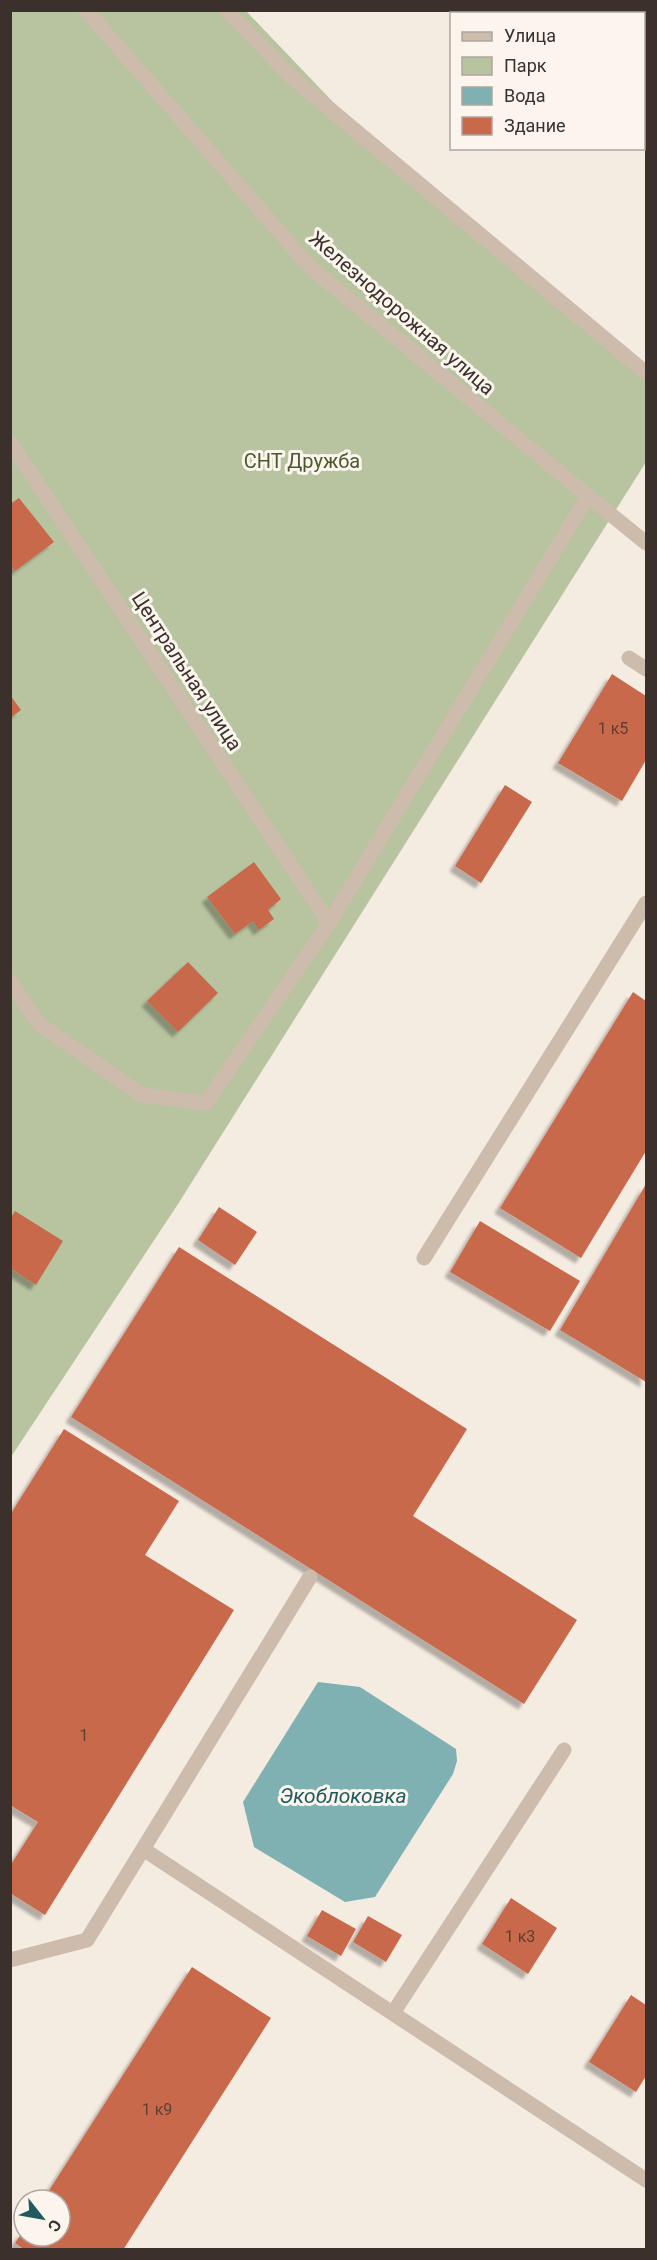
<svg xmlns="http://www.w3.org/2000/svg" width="657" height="2260" viewBox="0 0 657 2260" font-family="Roboto,sans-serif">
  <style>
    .green { fill: #b8c4a0 }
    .water { fill: #7fb0b2 }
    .building { fill: #c8694b; filter: url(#shadow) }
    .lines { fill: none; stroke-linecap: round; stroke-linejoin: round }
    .minor { stroke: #cdbbac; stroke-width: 15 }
    .labels { text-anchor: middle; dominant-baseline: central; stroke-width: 6; stroke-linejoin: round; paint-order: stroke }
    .number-label { font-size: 16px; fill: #5e3e33 }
    .street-label { font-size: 20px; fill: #3b302b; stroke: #fbf5ee }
    .park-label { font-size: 20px; fill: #4a5a2e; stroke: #fbf5ee }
    .water-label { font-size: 21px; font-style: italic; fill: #1f5a5e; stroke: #fbf5ee }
  </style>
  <defs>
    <filter id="shadow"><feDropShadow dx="-5.5" dy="5.5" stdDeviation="1.5" flood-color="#0004"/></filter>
  </defs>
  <rect width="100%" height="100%" fill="#f4ebe1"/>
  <path class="green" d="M11,11h235l87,91 313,273v87l-468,742 -167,253z"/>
  <path class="water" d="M318,1682l42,5 96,62 1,12 -4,13 -78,123 -30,5 -91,-55 -11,-45z"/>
  <path class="building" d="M19,498l35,44 -39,29 -5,-6v-61z
    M612,674l34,22v64l-24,41 -64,-38z
    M10,695l11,15 -11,8z
    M505,785l27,17 -51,81 -26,-17z
    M254,862l27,37 -13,11 6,9 -15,11 -6,-9 -18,13 -28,-37z
    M188,962l30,31 -40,39 -31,-31z
    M633,992l13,9v150l-65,107 -81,-50z
    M646,1184v198l-86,-52z
    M219,1207l38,25 -22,33 -37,-25z
    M15,1211l48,30 -27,44 -26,-17v-49z
    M480,1221l100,60 -30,50 -100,-59z
    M179,1247l288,182 -54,87 164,104 -53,84 -453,-287z
    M64,1429l115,72 -34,54 89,55 -189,305 -35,-22v-27l28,-44 -28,-17v-290z
    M511,1898l46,30 -29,46 -46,-30z
    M322,1910l34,19 -15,27 -34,-20z
    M368,1916l34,19 -16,27 -33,-20z
    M192,1967l79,51 -148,232h-98l-10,-7 9,-13v6h36v-36h-17z
    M631,1995l15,10v71l-10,16 -47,-30z"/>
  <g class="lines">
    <path class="minor" d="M86,10l224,257 278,229
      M227,10l63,66 356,297
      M474,10l8,4
      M644,60l2,1
      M10,442l319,481
      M629,658l17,11
      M10,981l29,43 103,71 64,8 123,-180 259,-427 58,47
      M424,1258l222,-355
      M310,1577l-167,272 503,331
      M10,1960l77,-20 56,-91
      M393,2013l171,-263"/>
  </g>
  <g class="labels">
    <g class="number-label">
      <text x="613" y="728">1 к5</text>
      <text x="84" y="1735">1</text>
      <text x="520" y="1936">1 к3</text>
      <text x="157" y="2109">1 к9</text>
    </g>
    <g class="street-label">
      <text transform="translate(402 313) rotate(41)">Железнодорожная улица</text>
      <text transform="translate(187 671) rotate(57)">Центральная улица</text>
    </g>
    <g class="park-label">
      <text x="302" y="461">СНТ Дружба</text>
    </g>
    <g class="water-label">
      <text x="343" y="1796">Экоблоковка</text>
    </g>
  </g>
  <rect width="657" height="2260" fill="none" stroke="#3b302b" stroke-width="24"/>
  <rect x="450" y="12" width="195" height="138" fill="#fbf5ee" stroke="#aea6a0" stroke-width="1.5"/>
  <rect x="462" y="32" width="30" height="9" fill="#cdbbac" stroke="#aea6a0" stroke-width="1.5"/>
  <text x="504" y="42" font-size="18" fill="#3b302b">Улица</text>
  <rect x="462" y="57" width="30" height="18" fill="#b8c4a0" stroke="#aea6a0" stroke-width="1.5"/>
  <text x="504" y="72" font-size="18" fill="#3b302b">Парк</text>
  <rect x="462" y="87" width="30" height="18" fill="#7fb0b2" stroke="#aea6a0" stroke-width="1.5"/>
  <text x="504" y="102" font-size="18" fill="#3b302b">Вода</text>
  <rect x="462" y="117" width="30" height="18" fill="#c8694b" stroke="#aea6a0" stroke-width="1.5"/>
  <text x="504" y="132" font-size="18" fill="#3b302b">Здание</text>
  <g transform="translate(42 2218) rotate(121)"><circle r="28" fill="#fbf5ee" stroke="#aea6a0" stroke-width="1.5"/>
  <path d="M0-4.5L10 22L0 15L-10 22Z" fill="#1f5a5e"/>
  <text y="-9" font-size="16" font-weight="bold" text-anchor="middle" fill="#3b302b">С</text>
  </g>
</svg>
